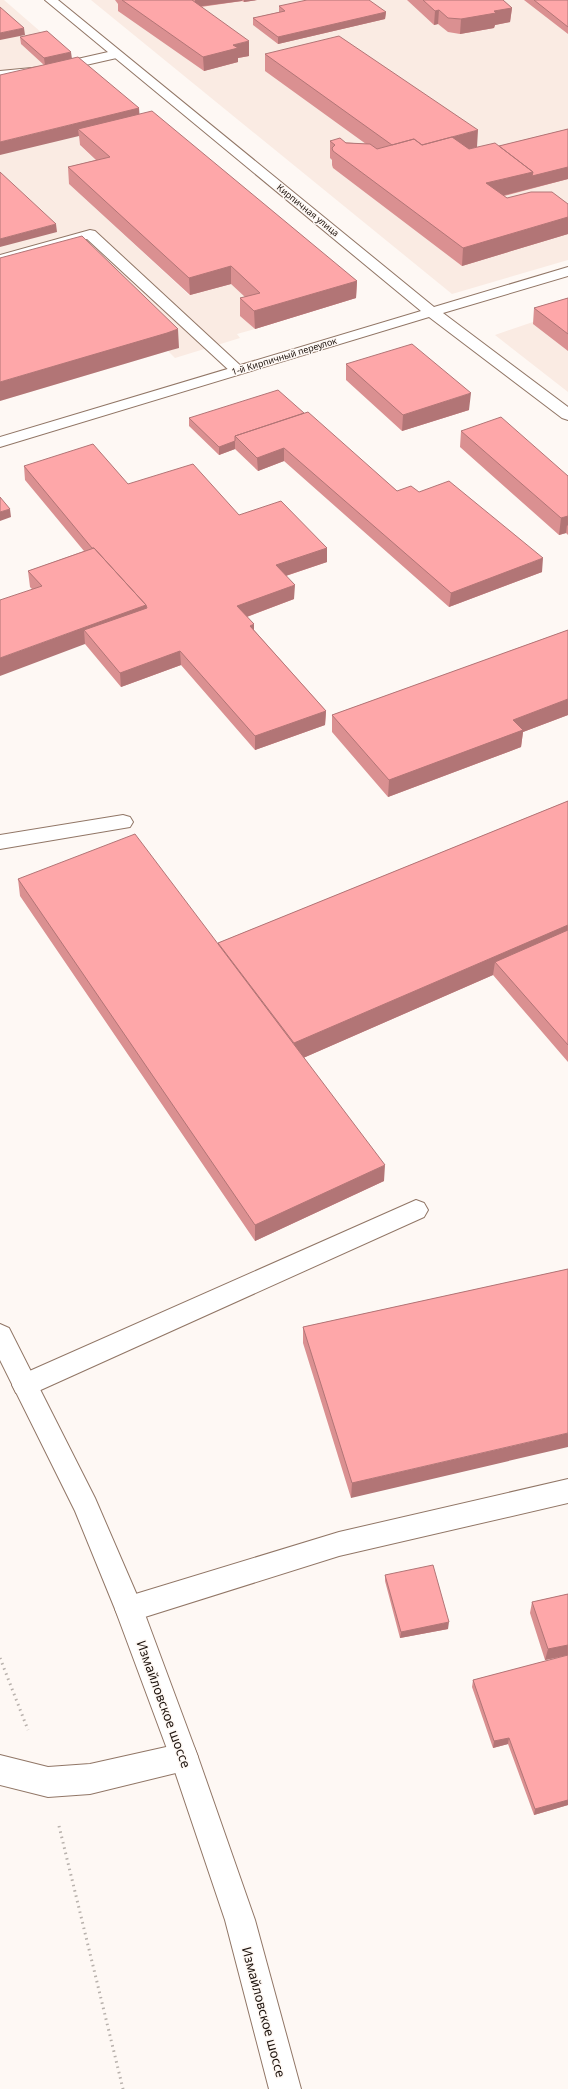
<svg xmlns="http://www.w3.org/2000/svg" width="568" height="2089" viewBox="0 0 568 2089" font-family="'Noto Sans',sans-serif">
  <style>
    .built { fill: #faebe3 }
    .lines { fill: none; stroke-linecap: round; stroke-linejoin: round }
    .service-casing { stroke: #917666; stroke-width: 2 }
    .minor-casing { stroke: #917666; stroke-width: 2 }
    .secondary-casing { stroke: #917666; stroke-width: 2 }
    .path { stroke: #b8b1ac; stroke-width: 3; stroke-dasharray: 1.5 4; stroke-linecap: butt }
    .service { fill: #fff; fill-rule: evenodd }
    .minor { fill: #fff; fill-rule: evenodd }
    .secondary { fill: #fff; fill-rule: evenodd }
    .wall { fill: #da9091 }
    .shaded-wall { fill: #b27576 }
    .building { fill: #fea7a9; stroke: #b27576 }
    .labels { text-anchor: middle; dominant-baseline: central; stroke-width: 3; stroke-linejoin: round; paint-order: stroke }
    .far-street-label { font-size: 9px; fill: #1c120c; stroke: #fef8f4 }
    .near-street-label { font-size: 13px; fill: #1c120c; stroke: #fef8f4 }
  </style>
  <rect width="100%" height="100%" fill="#fef8f4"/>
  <path class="built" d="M0,0h4l68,59 8,87 31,27 -42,11 120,111 42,-11 29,26 -19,6 14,13 -18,5 3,4 -65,20 -7,-7 -168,50z
    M91,0h477v260l-116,34z
    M568,310v82l-73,-57z"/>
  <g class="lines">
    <g class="service-casing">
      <path id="service" d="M117,50l6,4 -2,3 -79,18 -42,4v-8l42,-4z
        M90,230l5,1 147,136 3,3 -3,3h-10l-145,-134 -87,24v-8z
        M123,815l7,2 3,5 -3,5 -130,22v-14z
        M416,1200l8,3 4,7 -4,7 -390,176 -9,3 -9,-3 -4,-8 4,-8z
        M568,1479v24l-229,53 -210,66 -10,-4 -4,-9 4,-9 10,-4 210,-64z
        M184,1743l10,4 4,10 -4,10 -10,4 -94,23 -42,3 -48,-12v-30l48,12 42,-3z"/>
    </g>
    <g class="minor-casing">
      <path id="minor" d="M45,0h13l376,307 134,-40v9l-125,37 125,94v13l-6,-2 -133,-101 -429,130v-10l421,-126z"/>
    </g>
    <g class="secondary-casing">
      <path id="secondary" d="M0,1324l9,4 86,170 48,111 55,148 57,163 46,169h-32l-44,-169 -55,-163 -55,-148 -40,-98 -75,-151z"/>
    </g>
    <path class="path" d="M0,1658l28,72
      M59,1826l64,263"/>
    <use href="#service" class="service"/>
    <use href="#minor" class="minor"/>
    <use href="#secondary" class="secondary"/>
  </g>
  <path class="wall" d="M115,0h142l-13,2 -2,-1 -41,6 48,49 -11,2v4l-34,9 -86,-60v-7z
    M407,0h96l9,8 -2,14 -15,3 -1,3 -34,6 -12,-2 -10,-8 -4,1z
    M524,0h44v34z
    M279,6l107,6 -1,7 -107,25 -25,-19v-7l26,-6z
    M20,37l52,21 67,50v6l218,167 -1,17 -101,31 -15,-13v-18l5,-1 -14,-13 -41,11 -121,-111 -1,-17 28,-7 -16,-15 -1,-9 -35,-71 -23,-21z
    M265,54l212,93 -8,2 30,-3 69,-17v50l-64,17 3,2 61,6v30l-106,32 -129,-98 -1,-3v-5l-2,-2v-17l36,3 -101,-73z
    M568,298v53l-35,-27 1,-16z
    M346,364l123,46 -67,21 -56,-51z
    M304,413l93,78 22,1 123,80 -93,35 -165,-146 -26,10 -23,-22 -16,6 -30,-29v-8z
    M461,431l107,45v59l-2,-2 -7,2 -99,-88z
    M24,466l104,18 111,31 88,33v14l-41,14 8,23 -47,18 7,13 72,81 -1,14 -70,25 -74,-85 -60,22 -36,-43 -55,-57 -2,-16 56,-20 -59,-71z
    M568,630v85l-45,17 -2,15 -133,50 -56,-65v-17z
    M568,801v261l-75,-87 -190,83 81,123 -129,60 -235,-345 -2,-17 200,66v-2z
    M568,1269l-217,229 -48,-155v-16z
    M385,1575l63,54 -48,9 -15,-57z
    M568,1594v211l-34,10 -26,-71 -15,4 -21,-61 1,-7 94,-24 -22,4 -15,-47 2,-11z"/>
  <path class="shaded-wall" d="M195,0h47v1l-47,6z
    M244,0h13l-13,2z
    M512,8l-2,14 -15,3 -1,3 -34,6 1,-15 33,-8z
    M439,10l-1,14 -4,1 1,-14z
    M386,12l-1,7 -107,25v-7z
    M24,28l1,7 -25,5v-7z
    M249,41v15l-11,2v4l-34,9 -1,-14 30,-12z
    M71,52l1,7 -27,6 -1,-7z
    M139,108l1,13 -62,8 1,7 -79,19v-13z
    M478,130l-1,17 -56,15 1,-17z
    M568,167v12l-83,21 1,-17 47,-11z
    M568,217v17l-106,32 1,-18z
    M56,224l1,8 -57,15v-8z
    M231,266v18l-41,11 -1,-17z
    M357,281l-1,17 -101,31 -1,-18z
    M178,329l1,19 -11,3 -168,50v-19z
    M471,393l-2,17 -67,21 1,-16z
    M235,441v8l-16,6v-8z
    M284,448v13l-26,10 -1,-13z
    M10,509l1,8 -11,4v-9z
    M568,516v10l-1,-1 -1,8 -7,2 2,-17z
    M327,548v14l-51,17v-14z
    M543,558l-1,14 -93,35 2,-14z
    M295,585l-1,14 -56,21 -1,-14z
    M146,605l1,17 -63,8 1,14 -85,32v-18z
    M254,624v14l-4,-12z
    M180,651l1,14 -60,22 -1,-14z
    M568,699v16l-45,17 -2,15 -133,50 1,-17 124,-60z
    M326,711l-1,14 -70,25v-14z
    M568,925v18l-73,19 -2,13 -199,87v-19z
    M385,1165l-1,16 -129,60v-16z
    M568,1433v14l-217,51 1,-15z
    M449,1622l-1,7 -48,9 1,-6z
    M568,1645v10l-23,5 3,-11z
    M509,1738l-1,6 -15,4 1,-7z
    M568,1800v5l-34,10 1,-6z"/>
  <path class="building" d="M122,0h70l57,41 -16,4 5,3 -35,9z
    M307,0h62l17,12 -108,25 -25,-19 32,-7 -6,-5z
    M423,0h80l9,8 -18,3 2,2 -35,6 -13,-1 -9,-8 -4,1z
    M534,0h34v27z
    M0,7l24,21 -24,5z
    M47,31l24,21 -27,6 -24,-21z
    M339,36l139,94 -56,15 -8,-6 -22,6 -127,-91z
    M78,57l61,51 -139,34v-67z
    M152,111l205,170 -103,30 -14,-13 20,-5 -29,-27 -42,12 -121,-111 42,-10 -32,-28z
    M568,129v38l-36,9 1,-4 -34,-26z
    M452,137l17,12 26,-6 38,29 -47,11 21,15 24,-6h21l16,12v13l-105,31 -130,-97 -1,-3 3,-3 -5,-4 10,-3 6,5 24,1 7,5 37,-10 8,6z
    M0,172l56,52 -56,15z
    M82,236l96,93 -11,4 -167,49v-124z
    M568,298v36l-34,-26z
    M412,344l59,49 -68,22 -57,-51z
    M278,390l26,23 -69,23v5l-16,6 -30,-29z
    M308,412l89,79 14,-5 8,6 30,-11 94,77 -92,35 -167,-145 -27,10 -22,-22z
    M501,417l67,59v40l-7,2 -100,-87z
    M93,444l35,40 65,-20 46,51 42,-14 46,47 -51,17 19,20 -58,21 17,18 -4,2 76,85 -71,25 -75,-85 -60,22 -36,-43 63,-22 -1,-3 -52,-57h-2l-68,-82z
    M0,497l10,12 -10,3z
    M94,548l52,57 -146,53v-58l42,-14 -14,-15z
    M568,630v69l-55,21 10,10 -134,50 -57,-65z
    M568,801v124l-274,118 -76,-100z
    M135,834l250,331 -130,60 -237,-346z
    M568,930v115l-73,-83z
    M568,1269v164l-216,50 -49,-156z
    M433,1565l16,57 -48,10 -16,-57z
    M568,1594v51l-20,4 -16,-47z
    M568,1655v145l-33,9 -26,-71 -15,3 -21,-61z"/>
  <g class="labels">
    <g class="far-street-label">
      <text transform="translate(308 210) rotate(39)">Кирпичная улица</text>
      <text transform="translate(284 356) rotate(-17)">1-й Кирпичный переулок</text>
    </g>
    <g class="near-street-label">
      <text transform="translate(164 1704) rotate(70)">Измайловское шоссе</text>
      <text transform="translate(264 2012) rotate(75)">Измайловское шоссе</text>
    </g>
  </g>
</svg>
